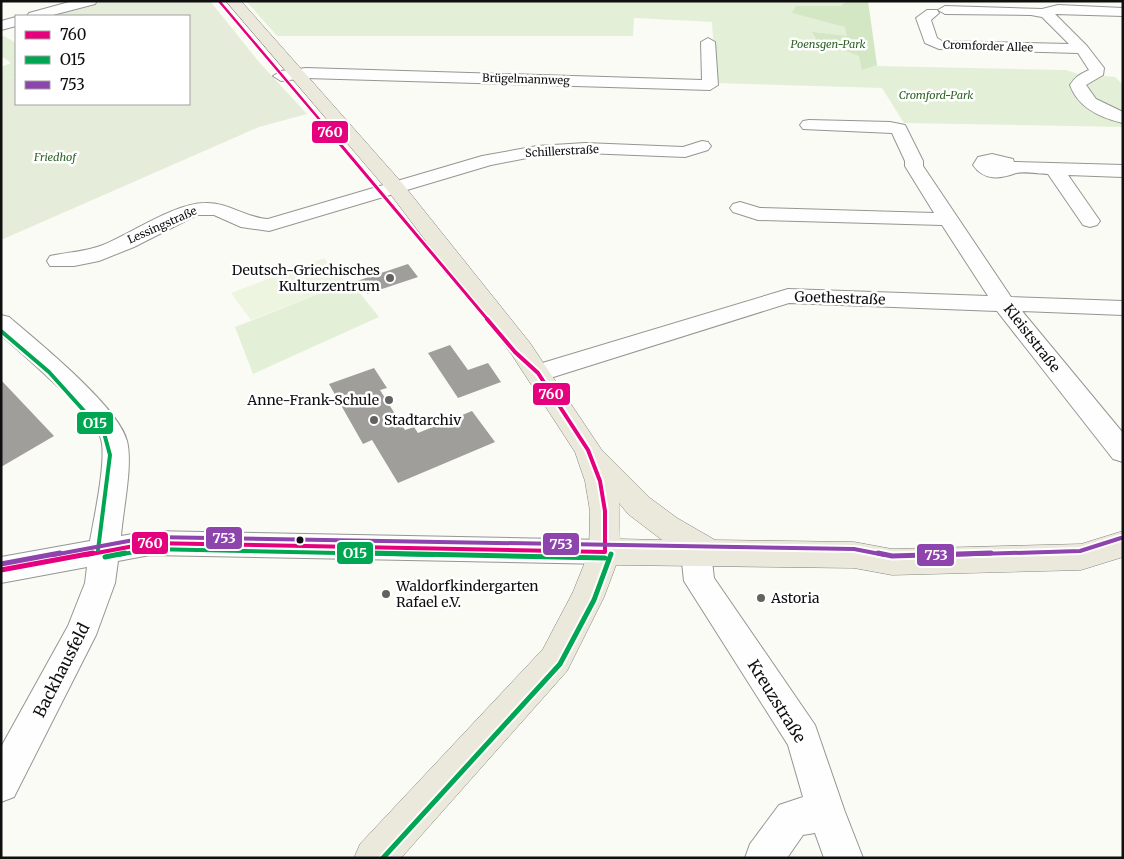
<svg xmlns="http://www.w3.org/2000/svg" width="1124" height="859" viewBox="0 0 1124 859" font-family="Merriweather,serif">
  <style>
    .green { fill: #e3f0d7 }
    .forest { fill: #d3e7c5 }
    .cemetery { fill: #e6ecda }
    .pitch { fill: #edf4e0 }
    .building { fill: #9f9e9a }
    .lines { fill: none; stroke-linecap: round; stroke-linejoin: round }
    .minor-casing { stroke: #959593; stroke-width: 2 }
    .major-casing { stroke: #838380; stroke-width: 1 }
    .minor { fill: #fefefe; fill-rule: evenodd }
    .major { fill: #ebe8dc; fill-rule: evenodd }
    .bus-1-far3-casing { stroke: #fff; stroke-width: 5 }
    .bus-1-far2-casing { stroke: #fff; stroke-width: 6 }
    .bus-1-far1-casing { stroke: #fff; stroke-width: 8 }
    .bus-1-casing { stroke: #fff; stroke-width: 9 }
    .bus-2-far1-casing { stroke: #fff; stroke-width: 8 }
    .bus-2-casing { stroke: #fff; stroke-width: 9 }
    .bus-3-far1-casing { stroke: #fff; stroke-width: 8 }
    .bus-3-casing { stroke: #fff; stroke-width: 9 }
    .bus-1-far3 { stroke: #e5007d; stroke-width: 2.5 }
    .bus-1-far2 { stroke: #e5007d; stroke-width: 3 }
    .bus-1-far1 { stroke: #e5007d; stroke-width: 4 }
    .bus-1 { stroke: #e5007d; stroke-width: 5 }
    .bus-2-far1 { stroke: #00a651; stroke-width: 4 }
    .bus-2 { stroke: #00a651; stroke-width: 5 }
    .bus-3-far1 { stroke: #8e44ad; stroke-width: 4 }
    .bus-3 { stroke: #8e44ad; stroke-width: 5 }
    .poi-dot { fill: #626260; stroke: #fff; stroke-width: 2 }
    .bus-dot { fill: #0f0f0f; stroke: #fff; stroke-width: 2 }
    .labels { text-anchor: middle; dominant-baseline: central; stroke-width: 5; stroke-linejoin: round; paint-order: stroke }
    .far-park-label { font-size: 11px; font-style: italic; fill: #2c6324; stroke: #fff }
    .far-street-label { font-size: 11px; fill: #0f0f0f; stroke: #fff }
    .poi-label { font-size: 14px; fill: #0f0f0f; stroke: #fff; text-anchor: start }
    .street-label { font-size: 14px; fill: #0f0f0f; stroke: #fff }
    .near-street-label { font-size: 16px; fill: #0f0f0f; stroke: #fff }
    .line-badge { stroke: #fff; stroke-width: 2 }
    .badge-label { font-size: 14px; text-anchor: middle; font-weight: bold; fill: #fff }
  </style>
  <rect width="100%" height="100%" fill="#fbfbf5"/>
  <path class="green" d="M246,1h619l1,21 11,44 189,4 12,4 37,3 8,8v42l-219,-4 -22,-35 -166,-5 -4,-61 -78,-4 -1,18h-356z
    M4,36l12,7v33l-15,5v-14l10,-4 -10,-7v-19z
    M346,283l13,9 20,25 -126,57 -18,-47z"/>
  <path class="forest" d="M847,1h21l9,64 -15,5 -3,-14 -18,-7 -17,2 -12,-19 35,4 -2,-9 -53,-14 4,-7h45z"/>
  <path class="cemetery" d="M104,1h106l49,61 48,52 -48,13 -258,113v-159l15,-5v28h173v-88h-141z"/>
  <path class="pitch" d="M324,258l22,25 -95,37 -20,-27z"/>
  <path class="building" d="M408,264l10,13 -51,17 -10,-13z
    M450,345l18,25 20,-7 13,19 -43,16 -30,-45z
    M374,368l13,20 -7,2 25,40 9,-3 4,6 54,-22 23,31 -97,41 -26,-43 -9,4 -34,-60z
    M1,380l53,56 -53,31z"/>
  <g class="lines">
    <g class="minor-casing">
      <path id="minor" d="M73,1h24l-2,3 -46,12h-22l2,-3z
        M1058,5l65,3v8l-68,-2 32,32 17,22 -1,7 -17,10 10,14 27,13v11c-22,-5 -45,-15 -53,-38 5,-8 10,-11 19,-15l-11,-17 -139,-4 -14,-6 -9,-25 11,-8h10l2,3 -8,7 6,18 5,3 127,3 -27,-27 -11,-2 -86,-1 -7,-4 7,-4 97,3z
        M16,17v9l-15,4v-9z
        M708,38l7,4 3,43 -8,5 -404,-12 -25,3 -8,-5 8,-5 25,-3 396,12 -1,-38z
        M809,120l81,2 15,3 18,36v5l88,131 112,4v14l-101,-4 101,122v29l-10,-3 -116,-148 -208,-8 -242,76 -9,2 -9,-2 -3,-6 3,-6 259,-78 200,7 -46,-71 -184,-5 -25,-8 -3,-4 3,-4 7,-2 20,6 174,5 -29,-47v-5l-13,-28 -89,-4 -3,-4 3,-4z
        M702,141l6,1 3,4 -3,4 -23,7 -100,-4 -48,3 -46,9 -222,66 -28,-4 -27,-12h-17l-63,32 -35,14 -25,5h-24l-3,-5 3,-5c18,-4 35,-4 53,-11 29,-12 72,-42 102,-42 23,-1 41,15 63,16l214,-63 55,-10 48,-3 98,4z
        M992,154l21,5 1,3 109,3v12l-55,-2 32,46 -3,4 -7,2 -7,-2 -35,-51c-9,0 -23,-3 -32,-1 -16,6 -32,8 -43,-8l5,-8z
        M1,315l8,2c28,24 110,90 118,124 6,24 -4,69 -6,95l29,-5 455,9 11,3 4,9 -4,9 -11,3 -455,-9 -32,6 -3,22 -19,52 -82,162 -13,5v-55l67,-121 17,-43 2,-16 -86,16v-26l89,-16c4,-23 17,-82 11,-102 -8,-25 -78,-84 -100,-104z
        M696,541l11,3 4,9 3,25 101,147 30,87 18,46h-39l-9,-25 -12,2 -16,23h-42l5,-14 29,-39 24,-8 -15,-52 -104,-164 -3,-28 4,-9z"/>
    </g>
    <g class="major-casing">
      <path id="major" d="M226,1h15l161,182 128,160 71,106 49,49 27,20 38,22 139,2 38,7 189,-5 42,-13v26l-42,13 -189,5 -38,-7 -238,-3 -12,32 -37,74 -166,187h-47l6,-14 183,-195 30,-57 16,-40 1,-41 -5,-30 -10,-29 -63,-97 -124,-164zM619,503l9,11 34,26 -42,-1z"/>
    </g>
    <use href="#minor" class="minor"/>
    <use href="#major" class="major"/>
    <g class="bus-1-far3-casing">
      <path id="bus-1-far3" d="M219,1l117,138"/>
    </g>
    <g class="bus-1-far2-casing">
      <path id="bus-1-far2" d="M335,138l153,182"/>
    </g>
    <g class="bus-1-far1-casing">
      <path id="bus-1-far1" d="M487,319l28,33 23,21 50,77 12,31 5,30v41
        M86,555l64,-12 455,9"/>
    </g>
    <g class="bus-1-casing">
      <path id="bus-1" d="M1,570l92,-17"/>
    </g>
    <g class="bus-2-far1-casing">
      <path id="bus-2-far1" d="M1,331l48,41 55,61 6,22 -12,95
        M118,555l32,-6 284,6"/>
    </g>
    <g class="bus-2-casing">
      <path id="bus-2" d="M371,553l234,5
        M105,557l20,-4
        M383,858l177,-194 34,-64 17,-46"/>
    </g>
    <g class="bus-3-far1-casing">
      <path id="bus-3-far1" d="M53,555l97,-18 704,12 31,6
        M944,555l136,-4 41,-13"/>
    </g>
    <g class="bus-3-casing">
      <path id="bus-3" d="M878,553l14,3 99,-3
        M1,564l59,-11"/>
    </g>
    <use href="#bus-1-far3" class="bus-1-far3"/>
    <use href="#bus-1-far2" class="bus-1-far2"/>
    <use href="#bus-1-far1" class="bus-1-far1"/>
    <use href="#bus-1" class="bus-1"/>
    <use href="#bus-2-far1" class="bus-2-far1"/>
    <use href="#bus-2" class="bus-2"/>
    <use href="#bus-3-far1" class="bus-3-far1"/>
    <use href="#bus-3" class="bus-3"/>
  </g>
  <g class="poi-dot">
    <circle cx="390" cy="278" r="5"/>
    <circle cx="389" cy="400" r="5"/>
    <circle cx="374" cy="420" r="5"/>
    <circle cx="386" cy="594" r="5"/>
    <circle cx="761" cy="598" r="5"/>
  </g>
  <circle class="bus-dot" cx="300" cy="540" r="4.5"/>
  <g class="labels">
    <g class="far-park-label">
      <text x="828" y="44">Poensgen-Park</text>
      <text x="936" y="95">Cromford-Park</text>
      <text x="55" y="157">Friedhof</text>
    </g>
    <g class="far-street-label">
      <text transform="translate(988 46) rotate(2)">Cromforder Allee</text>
      <text transform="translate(526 79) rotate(2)">Brügelmannweg</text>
      <text transform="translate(562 151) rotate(-3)">Schillerstraße</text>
      <text transform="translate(162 225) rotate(-24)">Lessingstraße</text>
    </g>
    <g class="poi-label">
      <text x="380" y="270" text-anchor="end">Deutsch-Griechisches<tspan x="380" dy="16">Kulturzentrum</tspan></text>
      <text x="379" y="400" text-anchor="end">Anne-Frank-Schule</text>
      <text x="384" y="420">Stadtarchiv</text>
      <text x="396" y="586">Waldorfkindergarten<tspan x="396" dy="16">Rafael e.V.</tspan></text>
      <text x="771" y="598">Astoria</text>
    </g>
    <g class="street-label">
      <text transform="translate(840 298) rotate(2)">Goethestraße</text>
      <text transform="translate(1032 338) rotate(52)">Kleiststraße</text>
    </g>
    <g class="near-street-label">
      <text transform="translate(61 670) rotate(-63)">Backhausfeld</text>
      <text transform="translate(777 701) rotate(58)">Kreuzstraße</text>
    </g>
  </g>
  <g class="line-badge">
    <rect x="311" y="120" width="38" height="24" rx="5" fill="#e5007d"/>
    <rect x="532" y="382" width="39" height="24" rx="5" fill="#e5007d"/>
    <rect x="76" y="411" width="38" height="24" rx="5" fill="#00a651"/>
    <rect x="205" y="526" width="38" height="24" rx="5" fill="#8e44ad"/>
    <rect x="131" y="531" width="38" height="24" rx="5" fill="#e5007d"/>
    <rect x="542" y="532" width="38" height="24" rx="5" fill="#8e44ad"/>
    <rect x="336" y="541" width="38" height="24" rx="5" fill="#00a651"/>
    <rect x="916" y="543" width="39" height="24" rx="5" fill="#8e44ad"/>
  </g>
  <g class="badge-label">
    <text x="330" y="137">760</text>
    <text x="551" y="399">760</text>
    <text x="95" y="428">O15</text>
    <text x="224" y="543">753</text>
    <text x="150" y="548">760</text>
    <text x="561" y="549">753</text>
    <text x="355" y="558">O15</text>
    <text x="936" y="560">753</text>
  </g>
  <rect width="1124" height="859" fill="none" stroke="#0f0f0f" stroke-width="5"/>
  <rect x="15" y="15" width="175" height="90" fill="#ffffff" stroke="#9f9f9f"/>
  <rect x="25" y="31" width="25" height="8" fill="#e5007d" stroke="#9f9f9f"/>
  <text x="60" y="40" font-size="15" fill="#0f0f0f">760</text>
  <rect x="25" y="56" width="25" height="8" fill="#00a651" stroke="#9f9f9f"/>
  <text x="60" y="65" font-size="15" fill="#0f0f0f">O15</text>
  <rect x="25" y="81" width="25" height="8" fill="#8e44ad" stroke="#9f9f9f"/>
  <text x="60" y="90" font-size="15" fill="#0f0f0f">753</text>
</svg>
